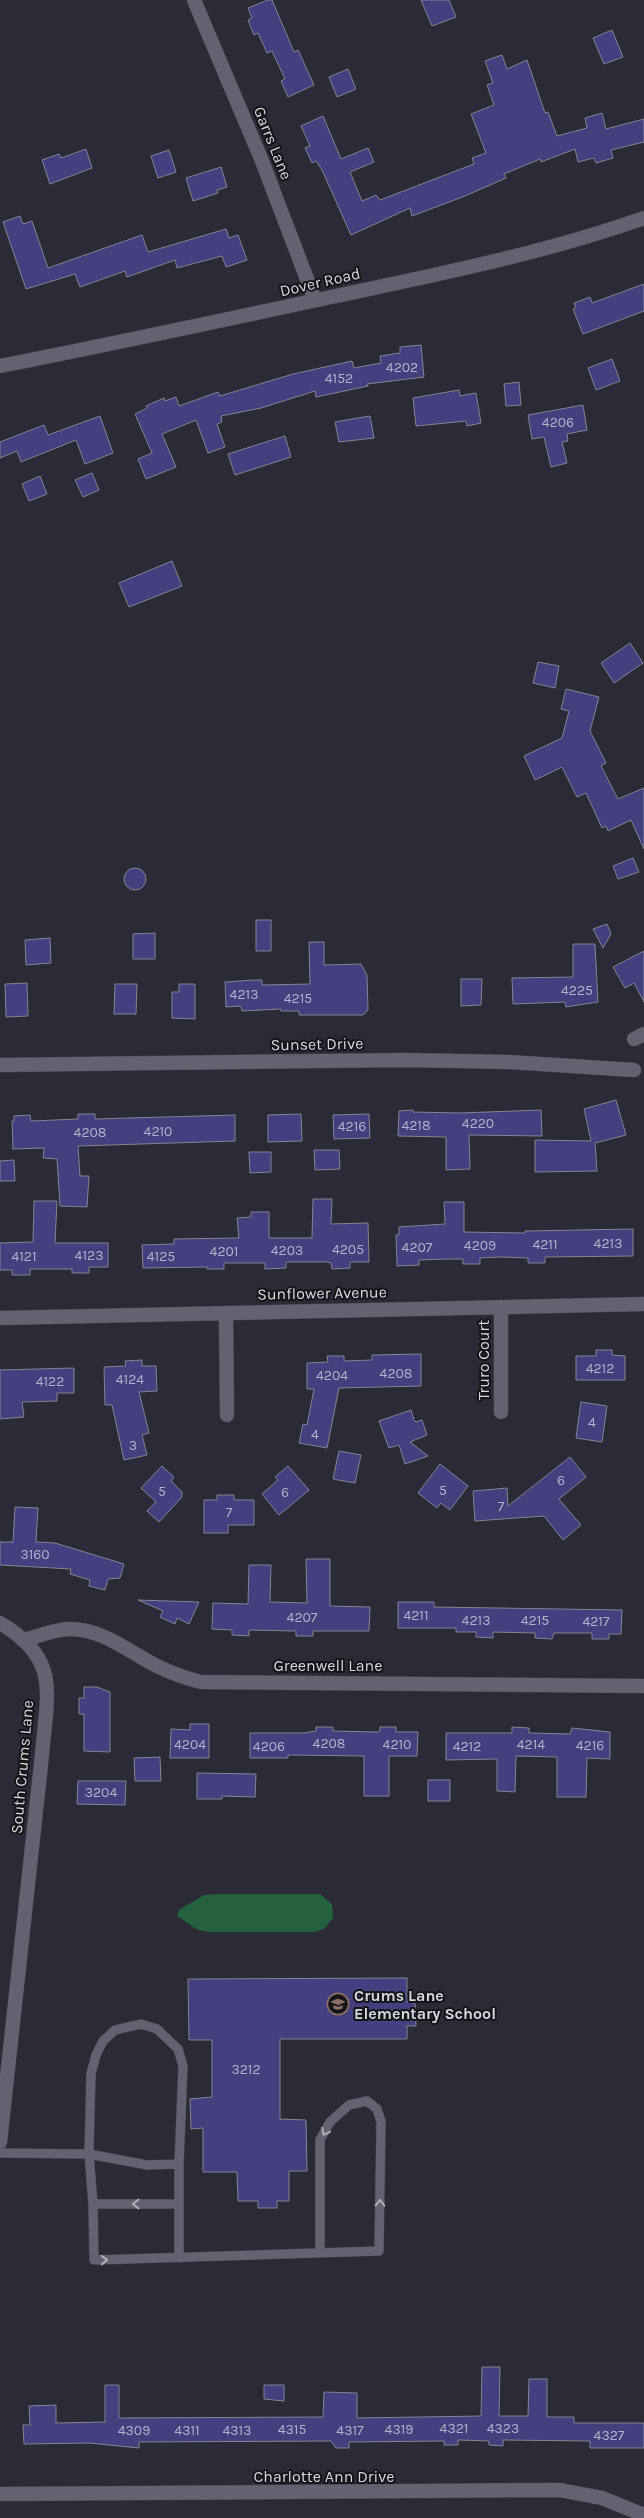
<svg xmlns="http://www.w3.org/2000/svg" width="644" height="2518" viewBox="0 0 644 2518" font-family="Karla,sans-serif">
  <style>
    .green { fill: #24613e }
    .building { fill: #443f7e; stroke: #848492 }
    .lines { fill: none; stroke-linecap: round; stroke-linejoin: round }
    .service-casing { stroke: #464650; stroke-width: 10 }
    .minor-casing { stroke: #464650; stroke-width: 15 }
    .service { stroke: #626270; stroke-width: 9 }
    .minor { stroke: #626270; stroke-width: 14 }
    .oneway { stroke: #aeaeb8 }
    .labels { text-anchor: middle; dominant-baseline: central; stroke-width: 4; stroke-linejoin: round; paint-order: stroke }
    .number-label { font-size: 14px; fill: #b2b1c7 }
    .street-label { font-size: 16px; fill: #d7d7df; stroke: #141419 }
    .poi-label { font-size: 16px; font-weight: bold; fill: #d7d7df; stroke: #141419; text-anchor: start }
  </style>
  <rect width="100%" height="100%" fill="#2a2b36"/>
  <path class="green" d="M217,1894h103l12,10 1,14 -9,11 -10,3h-105l-11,-2 -21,-14 2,-6 25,-15z"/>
  <path class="building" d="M268,0h4l22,52 4,-2 16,35 -26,12 -7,-16 4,-2 -13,-28 -5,2 -9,-20 -4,2 -6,-15 4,-2 -4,-10z
    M421,0h28l7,17 -24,9z
    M612,30l11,27 -19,7 -11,-26z
    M502,55l5,14 20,-9 18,53 3,-1 9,24 30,-8 -2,-10 17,-5 4,16 38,-10v23l-33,8 2,8 -17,5 -2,-5 -16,4 -3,-13 -34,13 -1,-3 -36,15 2,4 -41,18 -53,20 -2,-8 -59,27 -29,-65 -6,-9 -4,2 -7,-15 5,-2 -9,-20 22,-10 18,43 27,-11 6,14 -24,10 12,29 14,-6 4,5 94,-36 -2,-6 14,-5 -15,-39 23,-9 -7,-20 6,-2 -8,-22z
    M348,69l8,20 -19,8 -8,-20z
    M86,149l6,19 -42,16 -8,-24 17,-6 2,4z
    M169,150l7,22 -18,6 -7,-22z
    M221,167l6,20 -10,3 1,3 -25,8 -7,-23z
    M20,216l3,8 9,-3 16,47 94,-33 6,17 78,-23 3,9 9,-3 9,25 -21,7 -4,-11 -45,12 -2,-8 -48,17 -2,-6 -45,16 -5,-13 -49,15 -23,-67z
    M644,284v27l-61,23 -10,-25 3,-1 -2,-5 16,-6 2,6z
    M421,345l3,32 -57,7 1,2 -52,11 -1,-6 -54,17 -40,8 1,6 -5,2 8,23 -17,6 -12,-33 -34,14 14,33 -30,12 -8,-20 14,-6 -17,-39 12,-6 -1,-2 18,-8 1,3 11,-4 3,9 39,-14 2,4 73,-22 32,-7 27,-6 2,7 27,-5 -1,-7 20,-3v-6z
    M612,359l8,22 -24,9 -8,-22z
    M519,382l2,23 -15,1 -2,-22z
    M459,390l1,6 16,-3 5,30 -14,3 -1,-5 -50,5 -3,-28z
    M583,405l4,25 -20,4 1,7 -6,1 5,21 -16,4 -7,-30 -12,2 -4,-24z
    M100,416l13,37 -28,11 -9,-24 -55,22 -4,-11 -17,7v-16l44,-17 4,10z
    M370,416l4,22 -35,4 -4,-20z
    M285,436l6,21 -56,18 -7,-21z
    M92,473l7,17 -16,7 -8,-17z
    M40,476l7,18 -18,7 -7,-17z
    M172,561l10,25 -53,21 -10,-24z
    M630,643l13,20 -29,20 -13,-20z
    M538,662l21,4 -4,22 -22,-5z
    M566,689l33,8 -9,34 16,32 -5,3 17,33 26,-11v61l-13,-29 -23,11 -2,-5 -4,2 -16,-35 -9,4 -15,-30 -27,13 -11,-24 38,-18 7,-27 -8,-2z
    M633,858l6,14 -21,7 -5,-13z
    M124 879a11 11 0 1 1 22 0a11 11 0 1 1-22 0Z
    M256,920h15v31h-15z
    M607,924l4,10 -8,14 -10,-19z
    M155,933v26h-22v-25z
    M50,938l1,25 -25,2 -1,-25z
    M309,942h15v23l37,-1 6,11 1,35 -5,5h-64v-4h-18v-2l-39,2 -1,-5 -15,1 -1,-25 30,-2h7v5l48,-1z
    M573,944h22l3,58 -32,5 -1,-5 -52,2 -1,-26 61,-1z
    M644,951v51l-10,-19 -9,5 -12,-21z
    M461,979h21l-1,26 -20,1z
    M27,983l1,33 -22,1 -1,-33z
    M115,984h22l-1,30h-22z
    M179,984h16v35l-23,-1v-26h7z
    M616,1100l10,35 -31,8 2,28 -62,1v-32l56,1 -7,-32z
    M413,1110v2l47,1 81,-3 1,26 -73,-1 1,34 -24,1v-33l-48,-1 1,-25z
    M78,1114h17v5l140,-4v26l-157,5 2,30h9l-2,31 -27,-1 -3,-47 -14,-1 1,-10 -31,1 -1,-28h2v-5l16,-1 1,6 47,-2z
    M301,1114l1,27 -34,1v-27z
    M369,1114l1,24 -36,1 -1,-24z
    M314,1150h25l1,19 -25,1z
    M249,1152h22v20l-21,1z
    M14,1160l1,21h-15v-20z
    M313,1199h19l-1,25 37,-1 1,39h-19v6l-18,1 -1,-6 -4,-1h-41v6l-21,1v-6h-41v6h-17v-2l-64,1 -1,-23 32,-1v-5l65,-1 -2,-20 14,-1v-5h18v26h43z
    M34,1201h23l-2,42h53v24h-19v6h-17v-4h-42v6h-18v-5h-12v-27l33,-1z
    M444,1202h20v30l61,1v-2l108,-2v27l-88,1v6h-17v-5l-28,-1 -20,1v6h-17v-5h-17l-27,1v5l-22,1 -1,-31h3v-8l46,-3z
    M596,1350h16v5l13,1v24h-49v-24h20z
    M421,1354v32l-82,2 -12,60 -28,-5 4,-19 4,1 7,-36h-7v-26l21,-1 -1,-6h17v5l28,-1v-5z
    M142,1360v6h14l1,25 -18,1 10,41 -7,2 5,20 -23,5 -12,-55h-7l-1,-38 22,-1 -1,-5z
    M74,1368v25h-17v8l-35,1 2,15 -24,2v-49z
    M581,1402l26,4 -5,36 -26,-4z
    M411,1410l3,10 2,2 6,-2 5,15 -17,7 18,14 -23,8 -6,-19 -10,3 -10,-27z
    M339,1451l22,4 -6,28 -22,-4z
    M570,1457l16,20 -27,22 22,26 -18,15 -19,-24 -69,5 -2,-30 34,-3 1,18z
    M440,1464l28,22 -18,24 -9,-7 -4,5 -19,-15z
    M162,1466l12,11 -3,4 11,11v5l-23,25 -12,-11 9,-9 -15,-14z
    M288,1466l21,24 -30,25 -17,-21 16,-14 -3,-3z
    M217,1495h17v5h20v25h-26v8h-24v-33h13z
    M15,1507l23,1 -2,34 19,1 69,21 -4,14 -12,1 -3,11 -16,-4 1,-6 -20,-6 1,-5 -71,-4v-23h13z
    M306,1559h24v47l40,1 -1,24h-56v5h-17v-5l-47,-1v6l-17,-1v-5l-20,-1 1,-26 35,1 1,-39h22l-1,37 37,1z
    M138,1600l61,2 -10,22 -12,-6 -2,6 -15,-7 3,-6z
    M398,1602h36v5l188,3 -1,24h-12v5h-17v-6h-38l-2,6 -17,-1v-5l-42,-1v6l-17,-1v-5h-20v-4h-58z
    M84,1687h13l13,5v60l-26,-1v-37h-5v-16h5z
    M190,1724h19v34h-39l1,-29 19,1z
    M316,1727h17v4l44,1 3,-1v-4h16v5h22l-1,24h-28v40h-25v-40l-76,-1v3h-38v-25h54l12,-2z
    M512,1727l17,1v5l41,1 2,-6 38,4v27l-23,-1 -1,39h-29v-40l-41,-1 -1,36 -18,-1v-32l-51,1v-27h66z
    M160,1757l1,24h-26l-1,-23z
    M197,1773l59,1 -1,23 -33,-1v3h-25z
    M428,1780h22v21h-22z
    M78,1781h48l-1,24 -48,-1z
    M407,1978v24l8,1 1,23h-9v13h-127v80l26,1 1,51h-18v30h-12v7h-19v-7h-20l-1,-29h-34v-44l-12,1 -1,-30 22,-2v-57h-23l-1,-61z
    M482,2367h18l-1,49h29l1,-37h18v38h27v6h70v25h-54v-7l-87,-1v6l-14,-1v-4l-31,-1v5h-14v-4l-95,1v6h-13l-5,-7 -192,1v6l-50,-5 -65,1 -1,-19h7l-1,-19 27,-1v18l49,-1v-37h14v33l204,-1 1,-25 33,1v25l124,-2z
    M264,2385h20v16l-20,-2z"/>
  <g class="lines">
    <g class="service-casing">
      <path id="service" d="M0,2153l89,1 58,11 32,-1 4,-98 -5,-17 -21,-20 -16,-5 -26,6 -12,11 -7,14 -5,19 -2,80 4,50 1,56 285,-9 2,-130 -4,-12 -10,-8 -18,4 -19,17 -10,18v113
        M93,2204h86
        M179,2258v-94"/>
    </g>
    <g class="minor-casing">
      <path id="minor" d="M194,0l68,161 53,139
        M0,366c112,-22 224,-46 336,-70 104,-22 208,-43 308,-78
        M634,1039l10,-5
        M0,1065l404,-5 105,2 125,8
        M226,1313l1,102
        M0,1318l644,-14
        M501,1412v-105
        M0,1623c61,36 47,70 42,132l-42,387
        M25,1640c14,-4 30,-11 45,-11 33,0 59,23 87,37 14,7 28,12 44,16l443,4
        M0,2494l560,-4 42,8 42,17"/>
    </g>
    <use href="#service" class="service"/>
    <use href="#minor" class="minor"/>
  </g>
  <defs><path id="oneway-chevron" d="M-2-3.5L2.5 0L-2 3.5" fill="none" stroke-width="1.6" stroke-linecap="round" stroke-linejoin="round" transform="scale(1.25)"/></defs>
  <g class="oneway">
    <use href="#oneway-chevron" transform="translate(325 2132) rotate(118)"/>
    <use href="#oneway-chevron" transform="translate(380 2203) rotate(-89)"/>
    <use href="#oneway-chevron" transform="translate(136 2204) rotate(180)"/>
    <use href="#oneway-chevron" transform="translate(104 2260) rotate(-2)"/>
  </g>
  <defs>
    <g id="school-ring" transform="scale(1.125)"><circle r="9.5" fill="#141419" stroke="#8d6e63" stroke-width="1.5"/><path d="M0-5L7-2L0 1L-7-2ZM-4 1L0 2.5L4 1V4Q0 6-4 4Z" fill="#8d6e63"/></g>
  </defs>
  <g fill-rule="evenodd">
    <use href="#school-ring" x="338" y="2004"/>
  </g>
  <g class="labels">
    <g class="number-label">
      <text x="402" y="367">4202</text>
      <text x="339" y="378">4152</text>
      <text x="558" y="422">4206</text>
      <text x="577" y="990">4225</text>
      <text x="244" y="994">4213</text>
      <text x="298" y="998">4215</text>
      <text x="478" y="1123">4220</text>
      <text x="416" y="1125">4218</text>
      <text x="352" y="1126">4216</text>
      <text x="158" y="1131">4210</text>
      <text x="90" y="1132">4208</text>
      <text x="608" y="1243">4213</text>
      <text x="545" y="1244">4211</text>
      <text x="480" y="1245">4209</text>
      <text x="417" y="1247">4207</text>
      <text x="348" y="1249">4205</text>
      <text x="287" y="1250">4203</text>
      <text x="224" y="1251">4201</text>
      <text x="89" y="1255">4123</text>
      <text x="24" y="1256">4121</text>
      <text x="161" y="1256">4125</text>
      <text x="600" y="1368">4212</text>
      <text x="396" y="1373">4208</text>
      <text x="332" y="1375">4204</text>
      <text x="130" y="1379">4124</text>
      <text x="50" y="1381">4122</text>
      <text x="592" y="1422">4</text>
      <text x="315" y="1434">4</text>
      <text x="133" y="1445">3</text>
      <text x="561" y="1480">6</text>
      <text x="443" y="1490">5</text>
      <text x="162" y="1491">5</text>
      <text x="285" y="1492">6</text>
      <text x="501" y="1506">7</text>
      <text x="229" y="1512">7</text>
      <text x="35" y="1554">3160</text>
      <text x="416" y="1615">4211</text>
      <text x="302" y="1617">4207</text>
      <text x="476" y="1620">4213</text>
      <text x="535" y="1620">4215</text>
      <text x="596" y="1621">4217</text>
      <text x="329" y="1743">4208</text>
      <text x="190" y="1744">4204</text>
      <text x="397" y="1744">4210</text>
      <text x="531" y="1744">4214</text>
      <text x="590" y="1745">4216</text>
      <text x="269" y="1746">4206</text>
      <text x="467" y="1746">4212</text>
      <text x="101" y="1792">3204</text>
      <text x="246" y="2069">3212</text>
      <text x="454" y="2428">4321</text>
      <text x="503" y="2428">4323</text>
      <text x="292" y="2429">4315</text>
      <text x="399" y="2429">4319</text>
      <text x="134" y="2430">4309</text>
      <text x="187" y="2430">4311</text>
      <text x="237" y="2430">4313</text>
      <text x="350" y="2430">4317</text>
      <text x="609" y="2435">4327</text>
    </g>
    <g class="street-label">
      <text transform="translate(273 143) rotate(68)">Garrs Lane</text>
      <text transform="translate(320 282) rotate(-13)">Dover Road</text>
      <text transform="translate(317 1044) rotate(-1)">Sunset Drive</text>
      <text transform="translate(322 1293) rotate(-1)">Sunflower Avenue</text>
      <text transform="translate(483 1360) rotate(-90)">Truro Court</text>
      <text x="328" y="1665">Greenwell Lane</text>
      <text transform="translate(22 1767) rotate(-85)">South Crums Lane</text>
      <text x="324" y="2476">Charlotte Ann Drive</text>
    </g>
    <g class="poi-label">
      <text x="354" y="1995">Crums Lane<tspan x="354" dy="18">Elementary School</tspan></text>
    </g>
  </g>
</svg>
